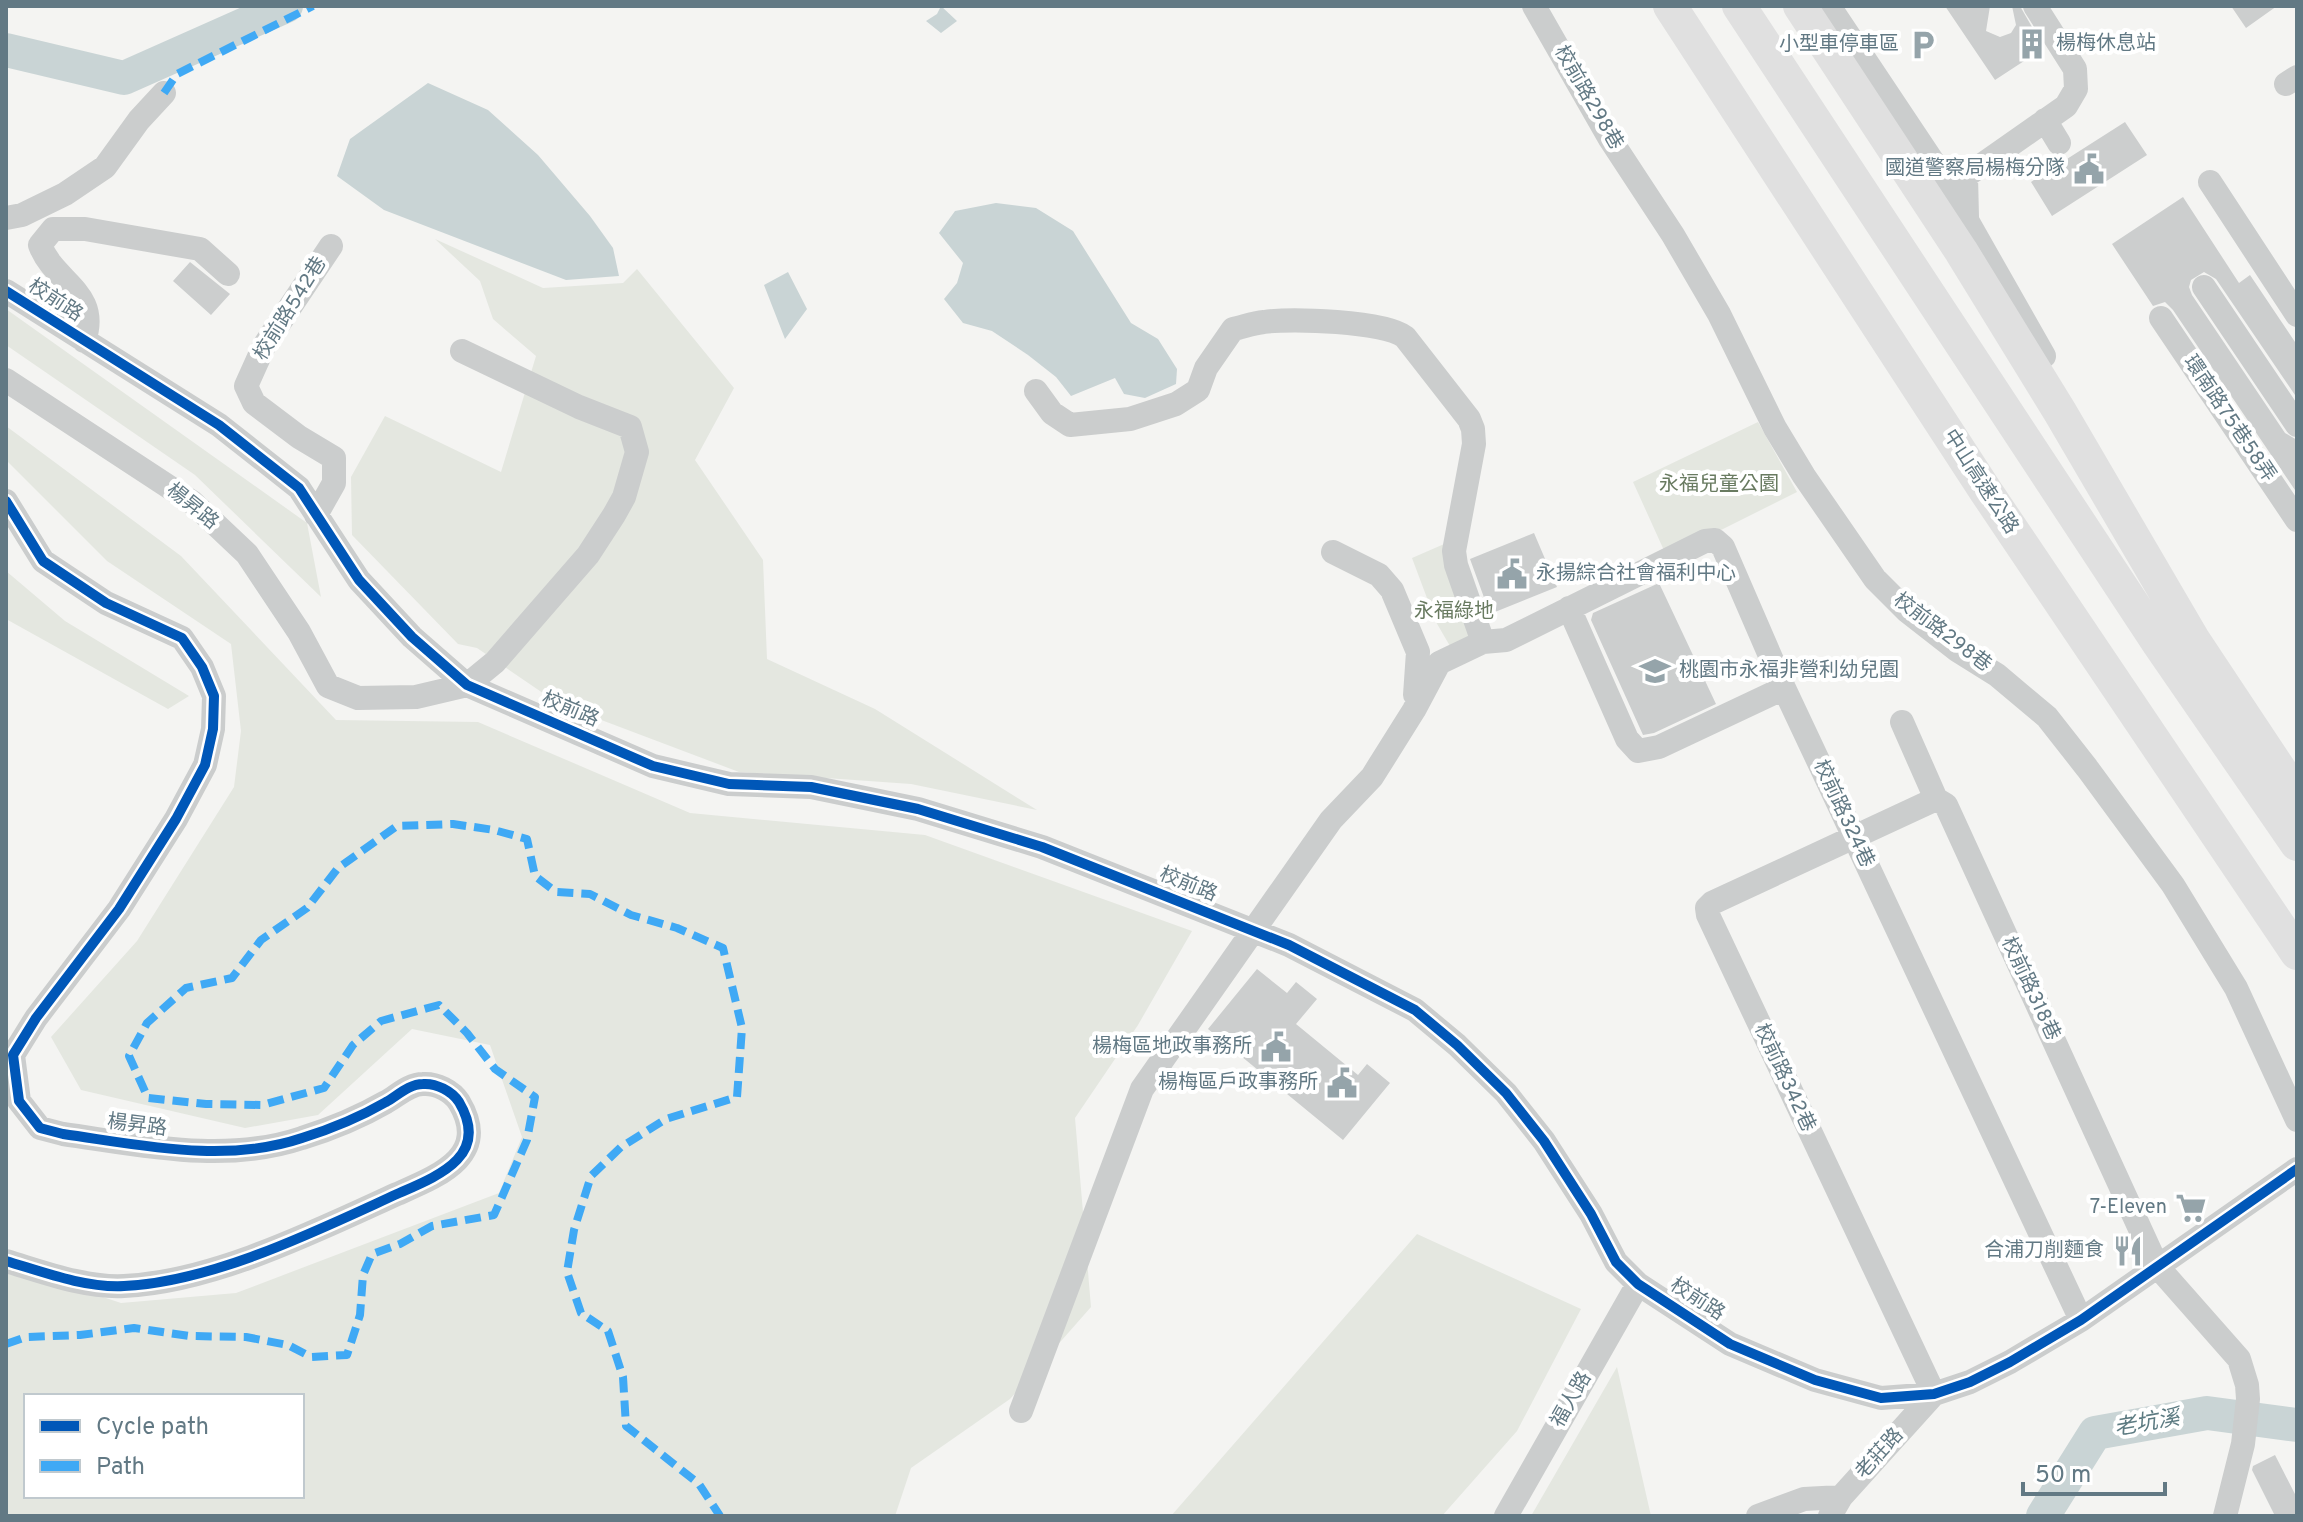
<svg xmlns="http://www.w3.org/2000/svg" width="2303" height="1522" viewBox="0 0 2303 1522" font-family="Overpass,'Noto Sans TC',sans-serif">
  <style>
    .green { fill: #e4e7e0; fill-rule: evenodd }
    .water { fill: #c9d4d5 }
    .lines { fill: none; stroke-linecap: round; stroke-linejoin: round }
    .river { stroke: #c9d4d5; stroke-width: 34 }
    .building { fill: #cccece }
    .minor { stroke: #cbcdcd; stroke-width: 24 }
    .highway { stroke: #e0e0e0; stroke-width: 34 }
    .quiet { stroke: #3fa9f5; stroke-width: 8; stroke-dasharray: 16 8; stroke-linecap: butt }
    .cycleway-casing { stroke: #fff; stroke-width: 15 }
    .cycleway { stroke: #0057b8; stroke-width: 10 }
    .labels { text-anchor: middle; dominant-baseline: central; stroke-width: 8; stroke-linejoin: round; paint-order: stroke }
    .poi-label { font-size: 20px; fill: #627984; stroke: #fff; text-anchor: end }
    .street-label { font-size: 20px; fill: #627984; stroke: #fff }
    .park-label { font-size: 20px; fill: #697b61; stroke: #fff }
    .water-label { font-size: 22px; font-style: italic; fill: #5d7b82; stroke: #fff }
  </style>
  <rect width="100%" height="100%" fill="#f4f4f2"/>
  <path class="green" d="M435,239l108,49 80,-5 14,-14 97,119 -39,72 68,100 4,99 108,50 162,101 -126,-26 -172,-12 -180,-68 -82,-56 -19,-4 -106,-109 -1,-58 34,-61 116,56 35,-116 -43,-37 -13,-38z
    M6,309l301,214 14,74 -126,-122 -189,-130z
    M1758,422l39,70 -130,65 -34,-75z
    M6,426l175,130 155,164 142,2 212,91 235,22 267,96 -54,94 -63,93 16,189 -81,92 -99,69 -16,48h-889v-251l115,38 115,-10 263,-100 23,-56 -32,-92 -78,-16 -94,86 -73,13 -164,-38 -30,-53 86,-96 97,-154 7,-56 -10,-87 -124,-83 -101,-101zM26,1396h276v100h-276z
    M1451,541l30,83 -27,29 -18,-31 -24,-64z
    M6,571l59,50 124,75 -21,13 -162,-90z
    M1417,1234l164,75 -64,122 -75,85h-271z
    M1617,1367l34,149h-120z"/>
  <path class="water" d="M941,6l16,15 -16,12 -15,-12 11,-7z
    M428,83l60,27 50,45 52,61 23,32 6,28 -53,4 -182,-70 -47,-34 13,-37z
    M996,203l40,5 37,23 58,92 27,16 19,30 -1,15 -31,14 -21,-4 -9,-16 -44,18 -15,-19 -28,-22 -36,-24 -29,-8 -19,-24 13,-16 6,-20 -24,-30 16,-22z
    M788,272l19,37 -22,30 -21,-54z"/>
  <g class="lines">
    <path class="river" d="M6,50l118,28 162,-72
      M2043,1516l52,-83 112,-20 90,12"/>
  </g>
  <path class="building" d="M1945,6h45l-4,25 14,6 11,-4 5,-8 -4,-19h8l24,42 -49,32z
    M2231,6h46l-31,22z
    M2125,122l22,33 -95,61 -21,-34z
    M2183,197l56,86 11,-8 47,70v53l-81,-119 -12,-7 -13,8 -2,7 3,8 93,138 12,7v53l-124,-183 -8,-8 -12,4 -41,-62z
    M190,262l40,32 -19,21 -38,-34z
    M1534,533l23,54 -67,27 -20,-55z
    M1659,583l57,121 -62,29 -11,2 -52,-115 2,-7z
    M1257,969l30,24 9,-11 21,17 -21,25 62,51 9,-11 23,19 -47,57 -135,-111z
    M2275,1455l22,43v18h-22l-23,-46 1,-4z"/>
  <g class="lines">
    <path class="minor" d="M1534,6l76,133 63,96 46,79 56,114 29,48 71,103 32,32 50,39 40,25 50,42 40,51 86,117 63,103 61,132
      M1829,6l110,165 105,185
      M2286,84l11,-7
      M2045,120l14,23
      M2210,182l87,133
      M1967,217l-1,-41 100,-70 10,-17 -1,-20 -40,-63
      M6,218l16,-3 43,-21 40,-27 34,-47 25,-27
      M2204,287l93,138
      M6,291l213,134 80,63 60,92 53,57 55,48 186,81 76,18 82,3 107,22 124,38 247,98 126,65 42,35 49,48 38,48 47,73 25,48 22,22 92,60 85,36 66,18 53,-4 36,-12 40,-20 71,-42 216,-151
      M2161,318l136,202
      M84,341c17,-49 -30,-58 -44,-96l13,-16h32l115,20 28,25
      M6,380l186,122 55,52 52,78 29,54 30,12 58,-1 51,-12 28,-23 93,-107 26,-40 10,-18 13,-45 -7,-25 -51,-20 -117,-56
      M6,501l37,60 63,42 76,35 20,29 12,29 -1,33 -8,36 -29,54 -57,90 -83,109 -23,37 6,46 21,27 23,6c79,11 162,30 239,4 29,-9 58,-21 84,-36 11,-6 23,-18 37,-18 13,-1 29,7 36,18 32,54 -21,74 -62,92 -81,37 -184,88 -273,92 -39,2 -81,-14 -118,-25
      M316,515l18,-32v-25l-35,-21 -45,-34 -8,-17 18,-40 67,-100
      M1333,552l46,23 13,15 26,62 -3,43
      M1569,608l58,131 11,12 21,-4 125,-59
      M1483,642l23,-2 199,-99 10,-1 8,7 61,141 297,632
      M1902,722l34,77
      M1934,1394l-226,-479 -1,-7 5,-5 224,-104 10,6 211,461 82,93 8,26 1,14 -5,45 -18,72
      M1021,1411l121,-322 189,-269 41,-43 42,-67 25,-47 44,-21 -27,-77 -2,-14 20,-107 -1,-15 -4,-10 -64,-82c-21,-16 -114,-19 -141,-15 -11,1 -21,5 -31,7l-27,39 -8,22 -22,14 -46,15 -60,6 -18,-12 -16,-22
      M1506,1516l132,-232
      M1758,1516l46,-17 37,-2
      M1830,1516l11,-19 93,-103"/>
    <path class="highway" d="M1670,6l315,484 312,463
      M1739,6l420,638 138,200
      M1800,6l161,245 99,161 134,229 103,155"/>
    <path class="quiet" d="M164,93l13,-19 136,-68
      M6,1344l20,-7 54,-2 54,-7 56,8 56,1 42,8 23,12 36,-2 13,-40 3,-40 9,-21 28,-10 32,-18 62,-11 33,-75 8,-43 -40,-28 -28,-36 -28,-28 -58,16 -28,24 -29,43 -62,17 -56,-1 -58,-6 -19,-42 18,-33 39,-35 46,-10 29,-38 46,-32 31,-40 59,-42 56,-2 41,6 33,9 8,37 21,16 34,2 41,21 46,13 46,20 19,80 -5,69 -71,22 -45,28 -30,29 -17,54 -7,42 14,41 27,18 15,46 3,49 73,58 21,32"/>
    <g class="cycleway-casing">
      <path id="cycleway" d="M6,291l213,134 80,63 60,92 53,57 55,48 186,81 76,18 82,3 107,22 124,38 247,98 126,65 42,35 49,48 38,48 47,73 25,48 22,22 92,60 85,36 66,18 53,-4 36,-12 40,-20 71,-42 216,-151
        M6,501l37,60 63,42 76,35 20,29 12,29 -1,33 -8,36 -29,54 -57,90 -83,109 -23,37 6,46 21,27 23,6c79,11 162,30 239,4 29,-9 58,-21 84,-36 11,-6 23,-18 37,-18 13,-1 29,7 36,18 32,54 -21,74 -62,92 -81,37 -184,88 -273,92 -39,2 -81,-14 -118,-25"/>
    </g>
    <use href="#cycleway" class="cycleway"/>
  </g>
  <defs>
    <g id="building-bare" transform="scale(2.4)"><path d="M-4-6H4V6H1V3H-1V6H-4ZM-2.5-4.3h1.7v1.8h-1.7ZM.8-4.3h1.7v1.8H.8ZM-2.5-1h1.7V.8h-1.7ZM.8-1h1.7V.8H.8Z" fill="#95a4aa" stroke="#fff" stroke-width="2.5" paint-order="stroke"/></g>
    <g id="parking-bare" transform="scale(2.4)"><path d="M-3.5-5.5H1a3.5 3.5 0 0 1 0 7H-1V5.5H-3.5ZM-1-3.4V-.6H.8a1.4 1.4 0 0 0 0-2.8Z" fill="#95a4aa" stroke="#fff" stroke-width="2.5" paint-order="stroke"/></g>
    <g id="civic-bare" transform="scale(2.4)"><path d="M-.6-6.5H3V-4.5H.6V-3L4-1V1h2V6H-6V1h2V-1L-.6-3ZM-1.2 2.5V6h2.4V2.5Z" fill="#95a4aa" stroke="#fff" stroke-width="2.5" paint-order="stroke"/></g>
    <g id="school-bare" transform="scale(2.4)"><path d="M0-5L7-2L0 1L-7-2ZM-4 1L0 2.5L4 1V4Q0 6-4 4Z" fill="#95a4aa" stroke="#fff" stroke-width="2.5" paint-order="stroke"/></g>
    <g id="supermarket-bare" transform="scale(2.4)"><path d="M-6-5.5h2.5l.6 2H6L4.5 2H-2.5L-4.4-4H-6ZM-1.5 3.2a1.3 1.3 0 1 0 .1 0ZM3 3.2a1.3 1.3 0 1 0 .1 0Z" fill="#95a4aa" stroke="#fff" stroke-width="2.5" paint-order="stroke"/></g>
    <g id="restaurant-bare" transform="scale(2.4)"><path d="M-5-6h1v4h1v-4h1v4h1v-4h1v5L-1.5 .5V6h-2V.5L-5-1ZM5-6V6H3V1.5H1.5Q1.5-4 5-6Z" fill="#95a4aa" stroke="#fff" stroke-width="2.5" paint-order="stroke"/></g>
  </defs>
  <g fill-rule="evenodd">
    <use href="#building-bare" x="2032" y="44"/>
    <use href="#parking-bare" x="1923" y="45"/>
    <use href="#civic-bare" x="2089" y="169"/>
    <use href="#civic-bare" x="1512" y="574"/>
    <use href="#school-bare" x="1655" y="671"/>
    <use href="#civic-bare" x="1276" y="1047"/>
    <use href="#civic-bare" x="1342" y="1083"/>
    <use href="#supermarket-bare" x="2191" y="1208"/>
    <use href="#restaurant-bare" x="2128" y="1251"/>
  </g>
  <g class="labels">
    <g class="poi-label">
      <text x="2056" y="44" text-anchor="start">楊梅休息站</text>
      <text x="1899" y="45">小型車停車區</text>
      <text x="2065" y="169">國道警察局楊梅分隊</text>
      <text x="1536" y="574" text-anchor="start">永揚綜合社會福利中心</text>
      <text x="1679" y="671" text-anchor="start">桃園市永福非營利幼兒園</text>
      <text x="1252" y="1047">楊梅區地政事務所</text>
      <text x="1318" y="1083">楊梅區戶政事務所</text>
      <text x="2167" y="1208">7-Eleven</text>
      <text x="2104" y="1251">合浦刀削麵食</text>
    </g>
    <g class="street-label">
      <text transform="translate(1588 98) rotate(60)">校前路298巷</text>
      <text transform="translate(55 301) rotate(33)">校前路</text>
      <text transform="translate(291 309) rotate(-58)">校前路542巷</text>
      <text transform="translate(2229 419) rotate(56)">環南路75巷58弄</text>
      <text transform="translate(1980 482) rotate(57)">中山高速公路</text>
      <text transform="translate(192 507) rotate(39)">楊昇路</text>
      <text transform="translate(1942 633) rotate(37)">校前路298巷</text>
      <text transform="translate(570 710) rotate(23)">校前路</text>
      <text transform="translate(1843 814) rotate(65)">校前路324巷</text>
      <text transform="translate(1188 885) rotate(22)">校前路</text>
      <text transform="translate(2030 989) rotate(65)">校前路318巷</text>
      <text transform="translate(1784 1078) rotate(65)">校前路342巷</text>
      <text transform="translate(137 1126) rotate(7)">楊昇路</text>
      <text transform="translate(1697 1300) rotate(33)">校前路</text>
      <text transform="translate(1572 1400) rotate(-60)">福人路</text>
      <text transform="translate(1880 1454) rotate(-48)">老莊路</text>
    </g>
    <g class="park-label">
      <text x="1719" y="485">永福兒童公園</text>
      <text x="1454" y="612">永福綠地</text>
    </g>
    <g class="water-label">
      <text transform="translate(2147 1424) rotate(-10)">老坑溪</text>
    </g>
  </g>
  <rect width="2303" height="1522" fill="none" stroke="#627984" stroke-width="16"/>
  <rect x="24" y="1394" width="280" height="104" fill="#ffffff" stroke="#c0c9ce" stroke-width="2"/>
  <rect x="40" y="1420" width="40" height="12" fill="#0057b8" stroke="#c0c9ce" stroke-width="2"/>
  <text x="96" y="1434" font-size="24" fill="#627984">Cycle path</text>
  <rect x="40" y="1460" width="40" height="12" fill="#3fa9f5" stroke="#c0c9ce" stroke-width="2"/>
  <text x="96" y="1474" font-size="24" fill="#627984">Path</text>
  <path d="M2023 1482v12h142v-12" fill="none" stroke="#627984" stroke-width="4"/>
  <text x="2035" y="1482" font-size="24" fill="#627984" stroke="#ffffff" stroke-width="6" paint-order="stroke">50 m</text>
</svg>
